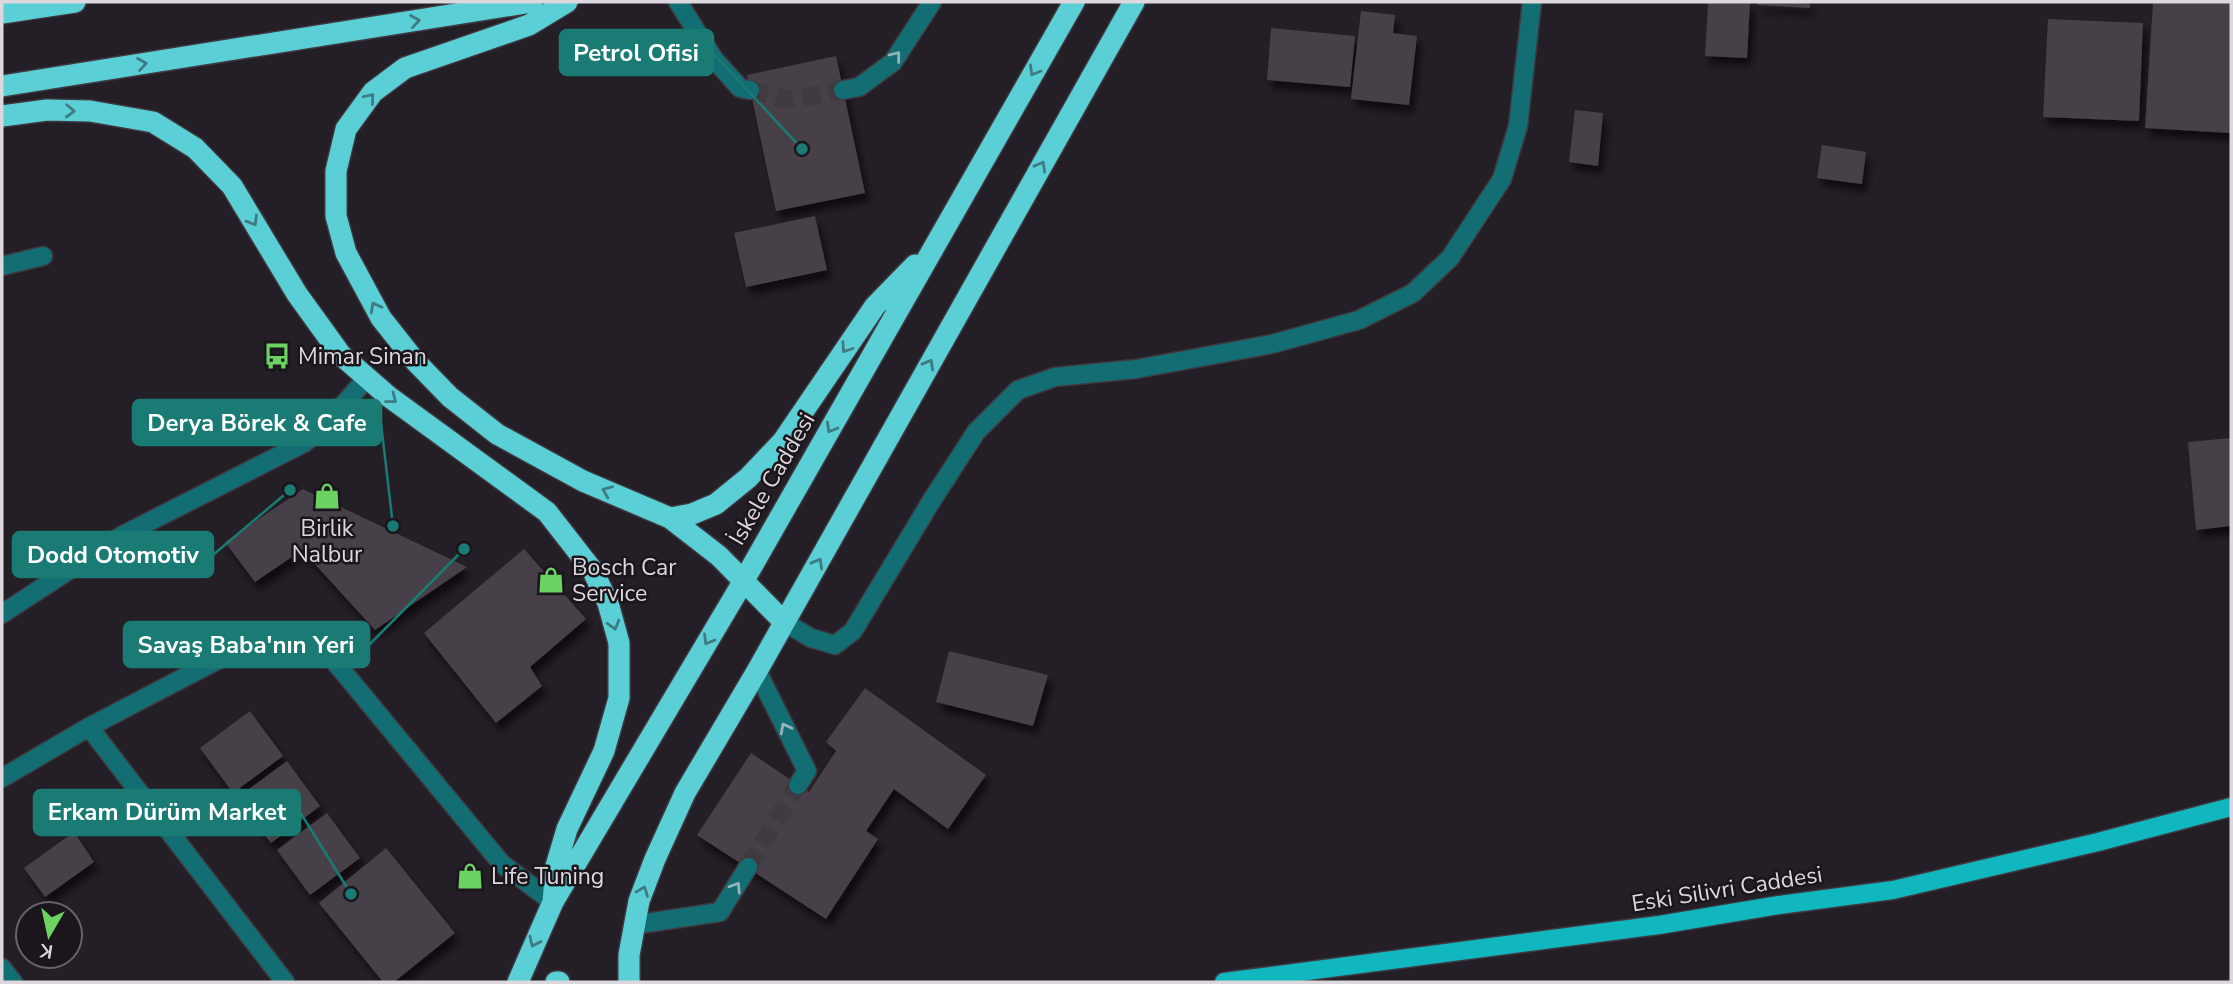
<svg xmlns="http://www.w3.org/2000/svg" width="2233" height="984" viewBox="0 0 2233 984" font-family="'Nunito Sans',sans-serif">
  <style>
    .building { fill: #464049; filter: url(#shadow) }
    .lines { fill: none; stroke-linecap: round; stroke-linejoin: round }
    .minor-tunnel { stroke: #403a41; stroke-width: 18; stroke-dasharray: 18 9; stroke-linecap: butt }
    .minor-casing { stroke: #3e3840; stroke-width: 21 }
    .major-casing { stroke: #3e3840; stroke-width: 21 }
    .highway-casing { stroke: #3e3840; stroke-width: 24 }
    .minor { stroke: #136e73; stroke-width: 18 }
    .major { stroke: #10b7bf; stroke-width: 18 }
    .highway { stroke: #5bcfd6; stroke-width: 21 }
    .oneway { stroke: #3e7b82 }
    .oneway2 { stroke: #96b3b8 }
    .labels { text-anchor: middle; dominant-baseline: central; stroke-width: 5; stroke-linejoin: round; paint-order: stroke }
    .poi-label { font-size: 23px; fill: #dcd8dd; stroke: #1b151c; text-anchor: start }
    .street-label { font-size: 23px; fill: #dcd8dd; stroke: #1b151c }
    .leader { fill: none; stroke: #197b74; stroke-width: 2.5 }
    .callout-dot { fill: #197b74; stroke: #1b151c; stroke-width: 2.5 }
    .callout { fill: #197b74; stroke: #197b74; stroke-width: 2.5 }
    .callout-label { font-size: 24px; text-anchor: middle; font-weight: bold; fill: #fff }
  </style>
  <defs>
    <filter id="shadow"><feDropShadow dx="4.5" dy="8" stdDeviation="3.5" flood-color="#0009"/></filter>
  </defs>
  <rect width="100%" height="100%" fill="#241e26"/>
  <path class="building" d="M1708,2h42l-3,56 -42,-2z
    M1757,2h53v6l-53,-3z
    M2153,2h78v131l-86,-5z
    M1361,11l34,4 -2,18 24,3 -8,69 -58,-6z
    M2048,19l95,4 -4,98 -96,-4z
    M1271,28l84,8 -5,51 -83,-7z
    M836,56l29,137 -89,18 -29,-136z
    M1575,110l28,3 -5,53 -29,-4z
    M1822,145l44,7 -4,32 -45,-6z
    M815,216l12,54 -81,17 -12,-54z
    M2231,438v88l-35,4 -8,-88z
    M303,489l164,78 -92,63 -73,-80 -47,32 -30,-40z
    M524,549l62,70 -56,48 12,19 -46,37 -72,-90z
    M949,651l99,24 -15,51 -97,-24z
    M865,688l121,87 -38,54 -54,-40 -28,42 12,8 -52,80 -129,-84 54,-82 58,39 27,-41 -10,-9z
    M250,711l33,45 -50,37 -33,-45z
    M287,761l33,45 -49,37 -34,-45z
    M327,813l33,45 -50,37 -33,-45z
    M74,832l20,30 -49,35 -21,-29z
    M386,848l69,85 -61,49h-11l-64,-79z"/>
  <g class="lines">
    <path class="minor-tunnel" d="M750,90l40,10 53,-10
      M748,867l50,-82"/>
    <g class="minor-casing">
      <path id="minor" d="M678,2l36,57 26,29 10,2
        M843,90l16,-3 34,-25 39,-60
        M2,266l41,-10
        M2,614l119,-78 183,-93 22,-19 41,-46
        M784,622l27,16 24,7 18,-14 79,-131 44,-68 42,-42 37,-13 81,-8 136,-25 87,-24 54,-27 37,-35 52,-79 16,-53 14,-124
        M757,671l50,100 -9,14
        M89,727l196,255
        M2,778l87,-51 180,-94 25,4 32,14 176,213 51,38
        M633,925l87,-13 28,-45
        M2,968l11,14"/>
    </g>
    <g class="major-casing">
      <path id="major" d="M1224,982l435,-57 120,-20 114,-15 205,-48 133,-35"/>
    </g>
    <g class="highway-casing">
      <path id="highway" d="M567,2l-38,23 -124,43 -32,24 -27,37 -10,42v45l10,37 35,65 34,43 35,36 47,37 86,47 87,37 49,38 65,66
        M2,13l73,-11
        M2,86l530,-84
        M2,116l45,-6 43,1 63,11 42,26 37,38 65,108 44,61 47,41 159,116 46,59 15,32 11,40v55l-15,53 -37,78 -11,37 -3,36
        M670,518l22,-4 24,-10 32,-26 35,-37 92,-135 40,-41
        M518,982l35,-80 190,-320 331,-580
        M556,982h3
        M629,982v-27l10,-54 16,-42 30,-66 72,-122 377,-669"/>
    </g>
    <use href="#minor" class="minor"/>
    <use href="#major" class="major"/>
    <use href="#highway" class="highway"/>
  </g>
  <defs><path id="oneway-chevron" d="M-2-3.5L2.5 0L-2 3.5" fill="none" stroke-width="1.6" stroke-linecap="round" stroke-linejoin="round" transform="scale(1.75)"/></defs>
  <g class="oneway">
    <use href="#oneway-chevron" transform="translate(415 21) rotate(-9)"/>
    <use href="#oneway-chevron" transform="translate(142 64) rotate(-9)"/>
    <use href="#oneway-chevron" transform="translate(1034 71) rotate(120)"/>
    <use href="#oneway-chevron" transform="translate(370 98) rotate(-50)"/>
    <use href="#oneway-chevron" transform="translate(70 111) rotate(2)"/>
    <use href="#oneway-chevron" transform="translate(1041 166) rotate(-61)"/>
    <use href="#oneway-chevron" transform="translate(253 221) rotate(59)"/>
    <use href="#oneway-chevron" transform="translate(375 307) rotate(-118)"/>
    <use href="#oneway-chevron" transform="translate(846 348) rotate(124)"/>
    <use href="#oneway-chevron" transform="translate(929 364) rotate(-61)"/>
    <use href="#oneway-chevron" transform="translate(392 399) rotate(38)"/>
    <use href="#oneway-chevron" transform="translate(831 428) rotate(120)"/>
    <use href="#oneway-chevron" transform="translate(607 491) rotate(-157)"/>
    <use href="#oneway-chevron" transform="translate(818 563) rotate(-61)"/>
    <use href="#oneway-chevron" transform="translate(614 625) rotate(74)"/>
    <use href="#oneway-chevron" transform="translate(708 640) rotate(121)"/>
    <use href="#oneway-chevron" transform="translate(643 891) rotate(-69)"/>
    <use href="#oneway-chevron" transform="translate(534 942) rotate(115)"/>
  </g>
  <g class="oneway2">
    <use href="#oneway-chevron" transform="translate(896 56) rotate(-52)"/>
    <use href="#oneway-chevron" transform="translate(785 728) rotate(-117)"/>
    <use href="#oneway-chevron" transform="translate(736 887) rotate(-58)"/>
  </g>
  <defs>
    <g id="bus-bare" transform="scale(2.1)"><path d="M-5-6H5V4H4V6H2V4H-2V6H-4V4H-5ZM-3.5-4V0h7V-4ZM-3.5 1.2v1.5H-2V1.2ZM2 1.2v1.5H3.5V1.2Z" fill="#6cd362" stroke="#1b151c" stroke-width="2.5" paint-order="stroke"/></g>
    <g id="shop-bare" transform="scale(2.1)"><path d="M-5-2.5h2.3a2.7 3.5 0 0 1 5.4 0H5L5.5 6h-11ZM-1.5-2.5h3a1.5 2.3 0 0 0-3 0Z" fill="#6cd362" stroke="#1b151c" stroke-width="2.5" paint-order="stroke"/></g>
  </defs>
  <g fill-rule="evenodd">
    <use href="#bus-bare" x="277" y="356"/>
    <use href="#shop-bare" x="327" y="496"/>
    <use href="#shop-bare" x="551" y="580"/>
    <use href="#shop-bare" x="470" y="876"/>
  </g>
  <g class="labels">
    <g class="poi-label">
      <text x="298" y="356">Mimar Sinan</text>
      <text x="327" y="528" text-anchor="middle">Birlik<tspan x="327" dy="26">Nalbur</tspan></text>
      <text x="572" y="567">Bosch Car<tspan x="572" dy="26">Service</tspan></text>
      <text x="491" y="876">Life Tuning</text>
    </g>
    <g class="street-label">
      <text transform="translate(772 479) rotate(-60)">İskele Caddesi</text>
      <text transform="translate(1727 889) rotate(-9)">Eski Silivri Caddesi</text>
    </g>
  </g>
  <path class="leader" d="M802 149L713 53M393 526L381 423M290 490L213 555M464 549L369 645M351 894L300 812"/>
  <g class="callout-dot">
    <circle cx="802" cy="149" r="7"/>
    <circle cx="393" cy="526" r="7"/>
    <circle cx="290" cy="490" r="7"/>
    <circle cx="464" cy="549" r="7"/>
    <circle cx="351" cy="894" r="7"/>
  </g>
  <g class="callout">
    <rect x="560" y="30" width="153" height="45" rx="7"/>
    <rect x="133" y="400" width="248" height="45" rx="7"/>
    <rect x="13" y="532" width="200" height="45" rx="7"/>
    <rect x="124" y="622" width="245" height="45" rx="7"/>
    <rect x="34" y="790" width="266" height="45" rx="7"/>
  </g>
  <g class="callout-label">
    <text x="636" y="61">Petrol Ofisi</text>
    <text x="257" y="431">Derya Börek &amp; Cafe</text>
    <text x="113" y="563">Dodd Otomotiv</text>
    <text x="246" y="653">Savaş Baba'nın Yeri</text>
    <text x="167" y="820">Erkam Dürüm Market</text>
  </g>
  <rect width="2233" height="984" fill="none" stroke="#dcd8dd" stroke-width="7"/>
  <g transform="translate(49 935) rotate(189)"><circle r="33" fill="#1b151c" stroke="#686369" stroke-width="2"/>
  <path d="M0-5L12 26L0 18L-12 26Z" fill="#6cd362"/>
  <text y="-10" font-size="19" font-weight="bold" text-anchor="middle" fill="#dcd8dd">K</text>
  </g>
</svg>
